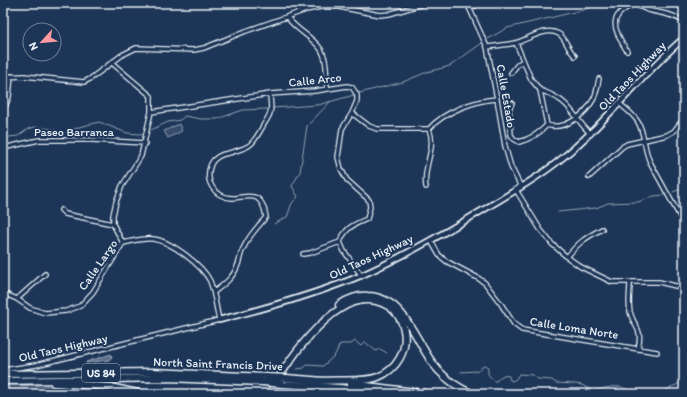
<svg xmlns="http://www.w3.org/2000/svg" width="687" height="397" viewBox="0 0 687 397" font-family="Itim,sans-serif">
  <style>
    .green { fill: #374d6c; stroke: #909fb2 }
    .water { fill: #5d7089; stroke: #95a4b5 }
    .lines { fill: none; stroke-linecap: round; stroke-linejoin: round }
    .stream { stroke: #95a4b5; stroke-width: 1 }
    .street-casing { stroke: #e8f1f8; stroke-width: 6 }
    .secondary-casing { stroke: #e8f1f8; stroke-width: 8 }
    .highway-casing { stroke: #e8f1f8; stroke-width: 9 }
    .street { stroke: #1d3557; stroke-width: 3.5 }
    .secondary { stroke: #1d3557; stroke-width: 4.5 }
    .highway { stroke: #1d3557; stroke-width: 6 }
    .highway-bridge-casing { stroke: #e8f1f8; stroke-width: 9; stroke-linecap: butt }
    .highway-bridge { stroke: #1d3557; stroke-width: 6 }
    .labels { text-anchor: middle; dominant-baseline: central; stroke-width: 4; stroke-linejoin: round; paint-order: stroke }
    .shield { fill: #1d3557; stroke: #abb9c8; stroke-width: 1 }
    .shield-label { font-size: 11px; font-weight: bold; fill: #e8f1f8 }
    .street-label { font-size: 12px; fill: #e8f1f8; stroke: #1d3557 }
  </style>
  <rect width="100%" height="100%" fill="#1d3557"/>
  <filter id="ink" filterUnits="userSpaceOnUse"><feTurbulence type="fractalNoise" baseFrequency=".025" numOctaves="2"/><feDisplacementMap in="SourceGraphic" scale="8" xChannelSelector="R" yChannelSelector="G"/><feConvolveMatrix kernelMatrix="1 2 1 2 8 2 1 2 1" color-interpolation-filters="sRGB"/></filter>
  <g filter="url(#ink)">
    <path class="green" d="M179,124l3,7 -14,7 -4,-7z
      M3,385l83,2 47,7h-130z"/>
    <path class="water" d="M111,354l1,3 -3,3 -23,3v-1z"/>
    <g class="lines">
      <path class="stream" d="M488,39l19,-11 76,-18 20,-7
        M359,93l44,-11 24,-10 23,-6 32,-23
        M273,108l45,-3 36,-10
        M151,130l17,-8 12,-2 5,-4 16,3h16l26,-9 24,-1
        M3,140l6,-3 9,-1 10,-7 7,-2 17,2 11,4 16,-6 20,-5 28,11 12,1 5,-1
        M673,192l11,-4
        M558,212l38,-4 12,-5 30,-1 16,-6 11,-1
        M274,224l13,-7 5,-14 6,-6 -6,-11 8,-14 7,-46 23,-24
        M297,369l7,-1 3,-3 16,1 12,-11 5,-11h11l4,-3 6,5 4,-4 11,9 4,-2 7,4
        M461,372l16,-1 7,-6 4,2v7l6,7h2l7,-6 6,1 1,4 2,1 4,-2 3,-5 14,1 5,4 14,1 4,3 19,1 7,1 11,6c22,-5 23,-8 44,3
        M3,393l2,1
        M658,394l26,-13"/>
      <g class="street-casing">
        <path id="street" d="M467,3l20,44 10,52 8,47 6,21 10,20
          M635,3c13,12 34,7 49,19
          M470,8l12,-5
          M287,17c9,13 24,19 33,31 8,11 6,28 7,40
          M487,47c9,-1 19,-2 28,-4 13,-3 30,-17 44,-9 7,4 8,15 16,22
          M627,51c-14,-22 -20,-36 8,-47
          M112,63l39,33v16l-10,44 -19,30 -6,16 -3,13v9l10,19
          M511,73l7,-9 5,-3
          M3,77l21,-1 60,6 6,-3 32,-24 14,-7 58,2 10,-2 42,-17 60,-21 15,-3h18l41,8 9,-1 37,-11
          M540,90c8,3 16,6 23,12 11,9 17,23 28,32
          M512,103l-3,6 2,26 3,4 5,3c11,-3 20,-8 28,-17l-7,-35 -9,-11 -15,-36
          M620,104c6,5 14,11 18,18 7,12 6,28 12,40l34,62
          M3,112l6,-15 2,-21
          M151,112l119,-18 45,-3 32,-5 5,1 5,8v6l-5,12 -10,16 -4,28 3,12 6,11 22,20 1,7 -3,12c-14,6 -21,8 -27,23l4,9 17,24
          M352,113l17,13 8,3h52c14,-17 47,-29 68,-30
          M547,125c17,6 38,-10 46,-25 4,-6 4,-14 6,-21
          M3,148l36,-8h53l53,3
          M589,177l33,-30 5,-3 40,-9 7,-4 10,-13
          M426,187c-4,-20 11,-38 3,-58
          M516,190l24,39 12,15 15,13 14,10 31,15h47l25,6
          M61,210l4,4 48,10
          M431,241l8,14 7,6 32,17 7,5 16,21 13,20 8,6 135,22
          M303,254l7,-1 30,-11
          M567,257c12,-15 18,-19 35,-28
          M630,282c0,10 -2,21 0,30 5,18 13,15 8,37
          M214,292c9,-7 19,-14 23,-25 3,-6 3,-14 7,-20 5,-12 14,-20 22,-30 -1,-7 -3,-15 -9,-19 -7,-4 -17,0 -25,0 -18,-1 -28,-17 -21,-34 4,-8 11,-10 18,-11 22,-6 23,-7 34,-27 2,-4 6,-9 7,-13 2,-5 0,-13 0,-19
          M3,293l14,6 13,9 15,5 21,-2 14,-5 13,-14 30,-49c10,-2 20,-5 30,-4 18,2 49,26 57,42 5,13 6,26 9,39l-183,45 -33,5
          M17,299l28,-25"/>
      </g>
      <g class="secondary-casing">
        <path id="secondary" d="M219,320c47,-12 95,-25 141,-44 43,-19 83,-42 123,-66 26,-16 54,-31 78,-51 45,-36 79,-83 123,-121"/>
      </g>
      <g class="highway-casing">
        <path id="highway" d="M339,305c9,-6 18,-10 29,-9 39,1 48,50 70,74 10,11 21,18 35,24
          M3,374l149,-2 114,5
          M286,378l38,3
          M3,381l165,-3 95,4
          M54,383l56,4 32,7
          M282,384l58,4 46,6
          M351,384l80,10
          M270,394c14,-30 61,-96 98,-94 44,2 50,61 10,77 -16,6 -40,2 -58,4"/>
      </g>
      <use href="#street" class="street"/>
      <use href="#secondary" class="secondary"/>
      <use href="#highway" class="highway"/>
      <g class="highway-bridge-casing">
        <path id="highway-bridge" d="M266,377l20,1
          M263,382l19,2"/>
      </g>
      <use href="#highway-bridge" class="highway-bridge"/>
    </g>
  </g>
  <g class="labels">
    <rect class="shield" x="82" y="364" width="38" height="18" rx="3"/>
    <g class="shield-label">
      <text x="101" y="373">US 84</text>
    </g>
    <g class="street-label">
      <text transform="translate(632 76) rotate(-46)">Old Taos Highway</text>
      <text transform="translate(315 80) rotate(-6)">Calle Arco</text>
      <text transform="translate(506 96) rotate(80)">Calle Estado</text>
      <text x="74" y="132">Paseo Barranca</text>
      <text transform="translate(371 257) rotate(-25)">Old Taos Highway</text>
      <text transform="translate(98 265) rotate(-55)">Calle Largo</text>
      <text transform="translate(574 328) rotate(9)">Calle Loma Norte</text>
      <text transform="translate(63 348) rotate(-13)">Old Taos Highway</text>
      <text transform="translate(218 364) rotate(2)">North Saint Francis Drive</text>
    </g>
  </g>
  <rect width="687" height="397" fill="none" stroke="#1d3557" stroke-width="16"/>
  <rect x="8" y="8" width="671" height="381" fill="none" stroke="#e8f1f8" stroke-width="1.5" filter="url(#ink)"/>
  <g transform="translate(42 42) rotate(243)"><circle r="19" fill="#1d3557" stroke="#6e8097"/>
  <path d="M0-3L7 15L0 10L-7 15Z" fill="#ff9aa2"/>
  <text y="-6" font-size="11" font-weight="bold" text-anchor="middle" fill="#e8f1f8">N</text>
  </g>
</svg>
